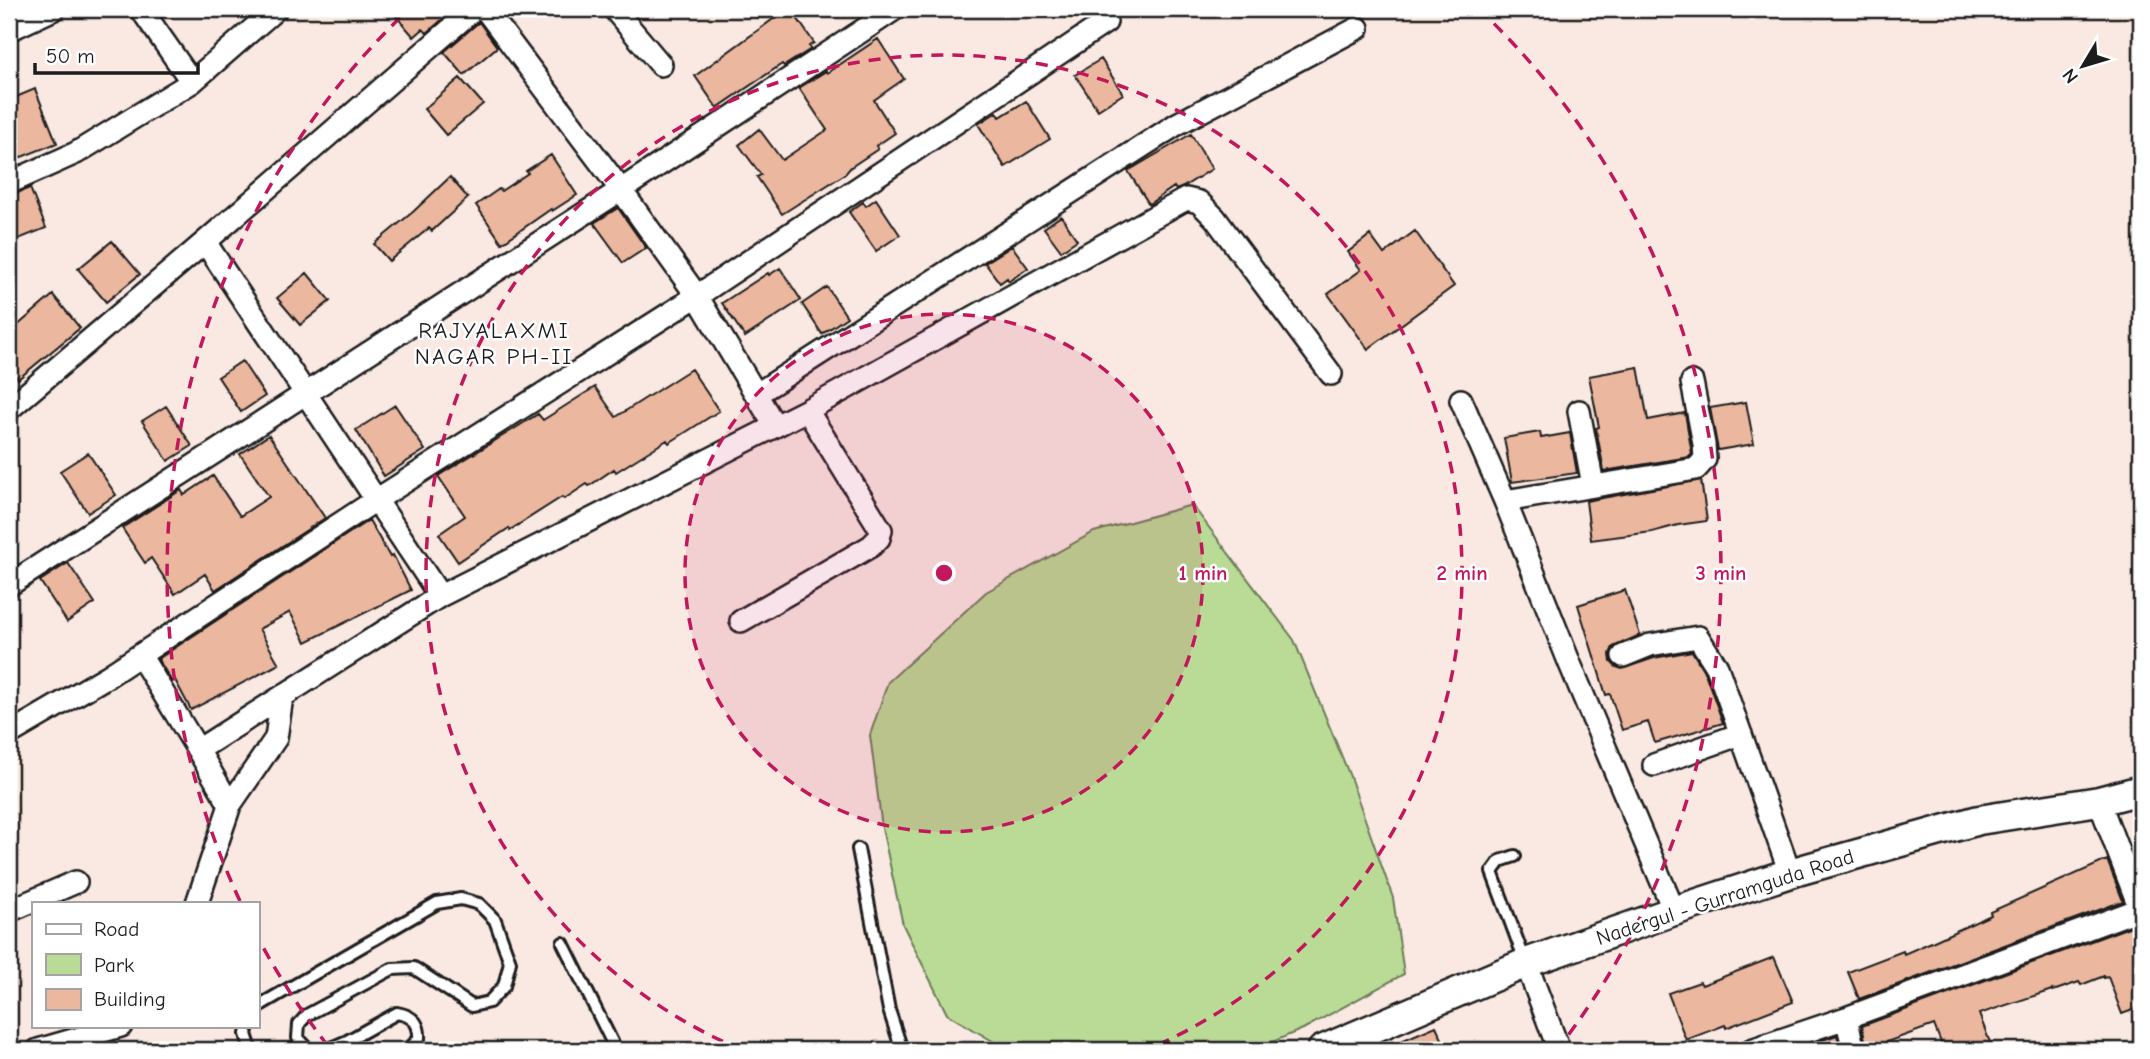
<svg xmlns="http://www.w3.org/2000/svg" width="2150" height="1059" viewBox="0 0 2150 1059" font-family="'Comic Neue',sans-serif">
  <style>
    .green { fill: #badb95; stroke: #6b7c58; stroke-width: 2 }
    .building { fill: #ecb79f; stroke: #1c1c1c; stroke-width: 2 }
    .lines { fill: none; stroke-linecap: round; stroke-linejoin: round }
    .lane-casing { stroke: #1c1c1c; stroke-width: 16 }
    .street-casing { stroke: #1c1c1c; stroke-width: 26 }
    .secondary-casing { stroke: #1c1c1c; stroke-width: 33 }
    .lane { stroke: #fff; stroke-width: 10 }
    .street { stroke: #fff; stroke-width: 21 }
    .secondary { stroke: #fff; stroke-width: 28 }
    .ring { fill: none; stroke: #c2185b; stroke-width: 3.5; stroke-dasharray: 12 9 }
    .labels { text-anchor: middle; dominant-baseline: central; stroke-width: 5; stroke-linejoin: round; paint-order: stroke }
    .street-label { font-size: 21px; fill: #1c1c1c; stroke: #fff }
    .neighbourhood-label { font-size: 23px; letter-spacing: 2px; fill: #1c1c1c; stroke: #fff }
    .centre { fill: #c2185b; stroke: #fff; stroke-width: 3.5 }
    .ring-label { font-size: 21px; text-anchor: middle; font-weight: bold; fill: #c2185b; stroke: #fff; stroke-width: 5; stroke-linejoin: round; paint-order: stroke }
  </style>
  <rect width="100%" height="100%" fill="#f9e9e2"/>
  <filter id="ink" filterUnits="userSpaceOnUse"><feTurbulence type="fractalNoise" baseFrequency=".0143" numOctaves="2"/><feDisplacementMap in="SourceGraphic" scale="14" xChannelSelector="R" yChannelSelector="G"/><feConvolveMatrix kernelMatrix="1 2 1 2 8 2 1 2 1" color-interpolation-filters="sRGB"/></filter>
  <g filter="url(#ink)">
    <path class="green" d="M1192,505l102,135 55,134 44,124 11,76 -101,55 -50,21h-245l-61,-36 -44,-89 -21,-97 -12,-93 18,-53 98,-90 108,-60z"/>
    <path class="building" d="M390,9h64l-27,24 -4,-4 -9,8z
      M787,9h4l23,34 -5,3 2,3 -27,17 -2,-2 -65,44 -22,-32z
      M479,22l18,25 -33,28 -20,-23z
      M878,39l26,40 -30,21 21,33 -19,13 2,3 -27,18 -6,7 -63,40 -25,-37 4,-2 -22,-30 20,-16 23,31 45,-30 -28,-42 27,-17 1,2z
      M1101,59l22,35 -25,16 -23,-35z
      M460,78l23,26 -37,31 -22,-26z
      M35,89l22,54 -38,15 -10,-24v-34z
      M1026,101l24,38 -45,28 -27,-43 19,-12 3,5z
      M1191,134l21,35 -29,18 -7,3 -2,-3 -25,17 -21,-33z
      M551,155l26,40 -25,16 -1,-2 -49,34 -26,-38 23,-16 2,2 27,-18 -2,-2z
      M450,177l18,21 -36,33 -3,-3 -40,33 -15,-17 40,-33z
      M30,188l16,40 -30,12 -7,-19v-25z
      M876,199l24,36 -24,16 -27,-39 14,-10 3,4z
      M618,208l28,40 -23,15 -29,-40z
      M1061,216l16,24 -16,11 -17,-23z
      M1415,231l39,55 -86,63 -40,-55 33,-24 -13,-18 22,-17 14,19z
      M112,241l28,33 -34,28 -28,-33z
      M1012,246l16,22 -19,13 -2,-3 -7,5 -15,-20z
      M780,268l21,32 -56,37 -23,-34 46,-30 1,2z
      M307,273l23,28 -30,24 -23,-27z
      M827,287l20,30 -25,17 -20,-30z
      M53,295l27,33 -62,51 -9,-11v-35z
      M242,361l23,35 -24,16 -23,-35z
      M1638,367l10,53 37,-7 7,41 -3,3 -85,14 -8,-43 3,-1 -10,-51z
      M691,369l28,42 -50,32 -2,-3 -51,32 -2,-3 -25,17 -2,-2 -23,15 -2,-2 -52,33 -1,-2 -51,34 -19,-28 26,-18 -27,-40 100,-62 5,6 52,-33 21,30z
      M1746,402l8,42 -36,6 -8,-42z
      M395,405l30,45 -41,26 -28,-46z
      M166,406l26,40 -24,15 -26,-40z
      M1540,432l1,6 29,-5 7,40 -65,9 -8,-44z
      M269,435l56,83 -110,72 -10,-16 -30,20 -24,-36 -6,5 -23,-35 59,-38 3,5 29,-19 27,40 29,-19 -29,-43z
      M88,453l28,42 -28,18 -28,-42z
      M1701,480l6,41 -29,4 -26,7 -61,8 -5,-39z
      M369,520l21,37 3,-2 18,35 -105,52 -16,-30 -31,17 20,35 -88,46 -16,-30 -3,2 -14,-23z
      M68,563l27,40 -28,19 -27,-41z
      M1625,590l15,45 -27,12 -3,7 1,8 5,5 6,2 32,-11 38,-7 13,22 18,50 -68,20 -7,-21 -26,8 -12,-36 -4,1 -28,-90z
      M2107,860l16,41 -264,98 -11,-27 55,-21 1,3 30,-13 57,-26 -1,-3z
      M2137,924l4,11v72l-19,7 -14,-37 -4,1v-2l-23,9 -2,-3 -26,9 -1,-1 -73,24 14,36h-49l-10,-25 -67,24 -5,-23z
      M1774,957l19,45 -67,26 -1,-3 -39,15 -18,-47 32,-11 2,3z
      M1436,1026l11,24h-67z
      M1837,1035l4,15h-24l-3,-7z"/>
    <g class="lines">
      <g class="lane-casing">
        <path id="lane" d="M858,849l31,161 13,40
          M1515,856l-15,5 -8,11 33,89
          M563,943l53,107
          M257,1009l5,-5 175,-101 24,-4 18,5 16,16 15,42 -6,24 -15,16 -17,4 -58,-38 -22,1 -85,46 -8,9 -1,14 11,12h3
          M248,1026l-2,8 5,16
          M326,1050l21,-9 50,-28c16,3 23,10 22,26l-11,11"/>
      </g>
      <g class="street-casing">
        <path id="street" d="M141,9l51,73
          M485,9l136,181 76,106 78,130
          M614,9l47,56
          M9,30l45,-21
          M9,183l67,-30 116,-71 84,-73
          M205,242l235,354
          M757,394l420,-270 181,-96
          M1461,400l44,101 65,163 104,247
          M9,409l196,-167 269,-233
          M1579,411l14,74
          M1505,501l191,-32 9,-10 -1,-15 -12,-62
          M9,585l612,-395 274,-181
          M741,621l130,-75 8,-8 2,-8 -74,-120
          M140,655l58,95 242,-154 367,-186 379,-211 13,3 16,16 116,156
          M1623,656l27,-11 48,-8 19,30 73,206
          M9,734l99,-58 268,-176 321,-204 409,-274
          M198,750l32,55
          M1654,765l87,-31
          M197,903l33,-98 46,-67 6,-41
          M9,911l67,-29
          M1526,963l33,87
          M1846,1018l8,32
          M38,1050l83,-24
          M1751,1050l95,-32 294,-109 -41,-108"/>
      </g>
      <g class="secondary-casing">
        <path id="secondary" d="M1322,1050l204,-87 148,-52 116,-38 189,-53 120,-19 42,-11"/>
      </g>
      <use href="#lane" class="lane"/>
      <use href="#street" class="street"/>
      <use href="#secondary" class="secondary"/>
    </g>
  </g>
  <circle cx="944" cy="573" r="259" fill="#c2185b" fill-opacity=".12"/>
  <g class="ring">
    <circle cx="944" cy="573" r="259"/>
    <path d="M742 1050A518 518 0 1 1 1146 1050"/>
    <path d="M328 1046A777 777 0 0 1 258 938M240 901A777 777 0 0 1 409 9M1479 9A777 777 0 0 1 1560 1046"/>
  </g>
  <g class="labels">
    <g class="street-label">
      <text transform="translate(1725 897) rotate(-18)">Nadergul - Gurramguda Road</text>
    </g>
    <g class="neighbourhood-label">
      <text x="494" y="330">RAJYALAXMI<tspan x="494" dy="26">NAGAR PH-II</tspan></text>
    </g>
  </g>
  <circle cx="944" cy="573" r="10" class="centre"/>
  <g class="ring-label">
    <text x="1203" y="580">1 min</text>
    <text x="1462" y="580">2 min</text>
    <text x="1721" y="580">3 min</text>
  </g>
  <rect width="2150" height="1059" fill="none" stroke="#fff" stroke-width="35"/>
  <rect x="18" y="18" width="2115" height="1024" fill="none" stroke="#1c1c1c" stroke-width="2.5" filter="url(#ink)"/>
  <rect x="32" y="902" width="228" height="126" fill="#ffffff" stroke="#a4a4a4" stroke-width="2"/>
  <rect x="46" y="924" width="35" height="10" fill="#ffffff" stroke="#a4a4a4" stroke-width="2"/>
  <text x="94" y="936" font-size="21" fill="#1c1c1c">Road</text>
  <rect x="46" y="954" width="35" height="21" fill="#badb95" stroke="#a4a4a4" stroke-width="2"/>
  <text x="94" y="972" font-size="21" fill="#1c1c1c">Park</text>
  <rect x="46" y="989" width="35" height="21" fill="#ecb79f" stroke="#a4a4a4" stroke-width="2"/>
  <text x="94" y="1006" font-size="21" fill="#1c1c1c">Building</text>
  <g transform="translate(2083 66) rotate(232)" stroke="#ffffff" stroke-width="5" paint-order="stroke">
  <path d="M0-5L12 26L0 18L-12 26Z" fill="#1c1c1c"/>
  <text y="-10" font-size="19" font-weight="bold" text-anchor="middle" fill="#1c1c1c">N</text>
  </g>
  <path d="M35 63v10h163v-10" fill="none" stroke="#1c1c1c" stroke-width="3.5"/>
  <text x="46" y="63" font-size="21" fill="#1c1c1c" stroke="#ffffff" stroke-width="5" paint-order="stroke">50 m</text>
</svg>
